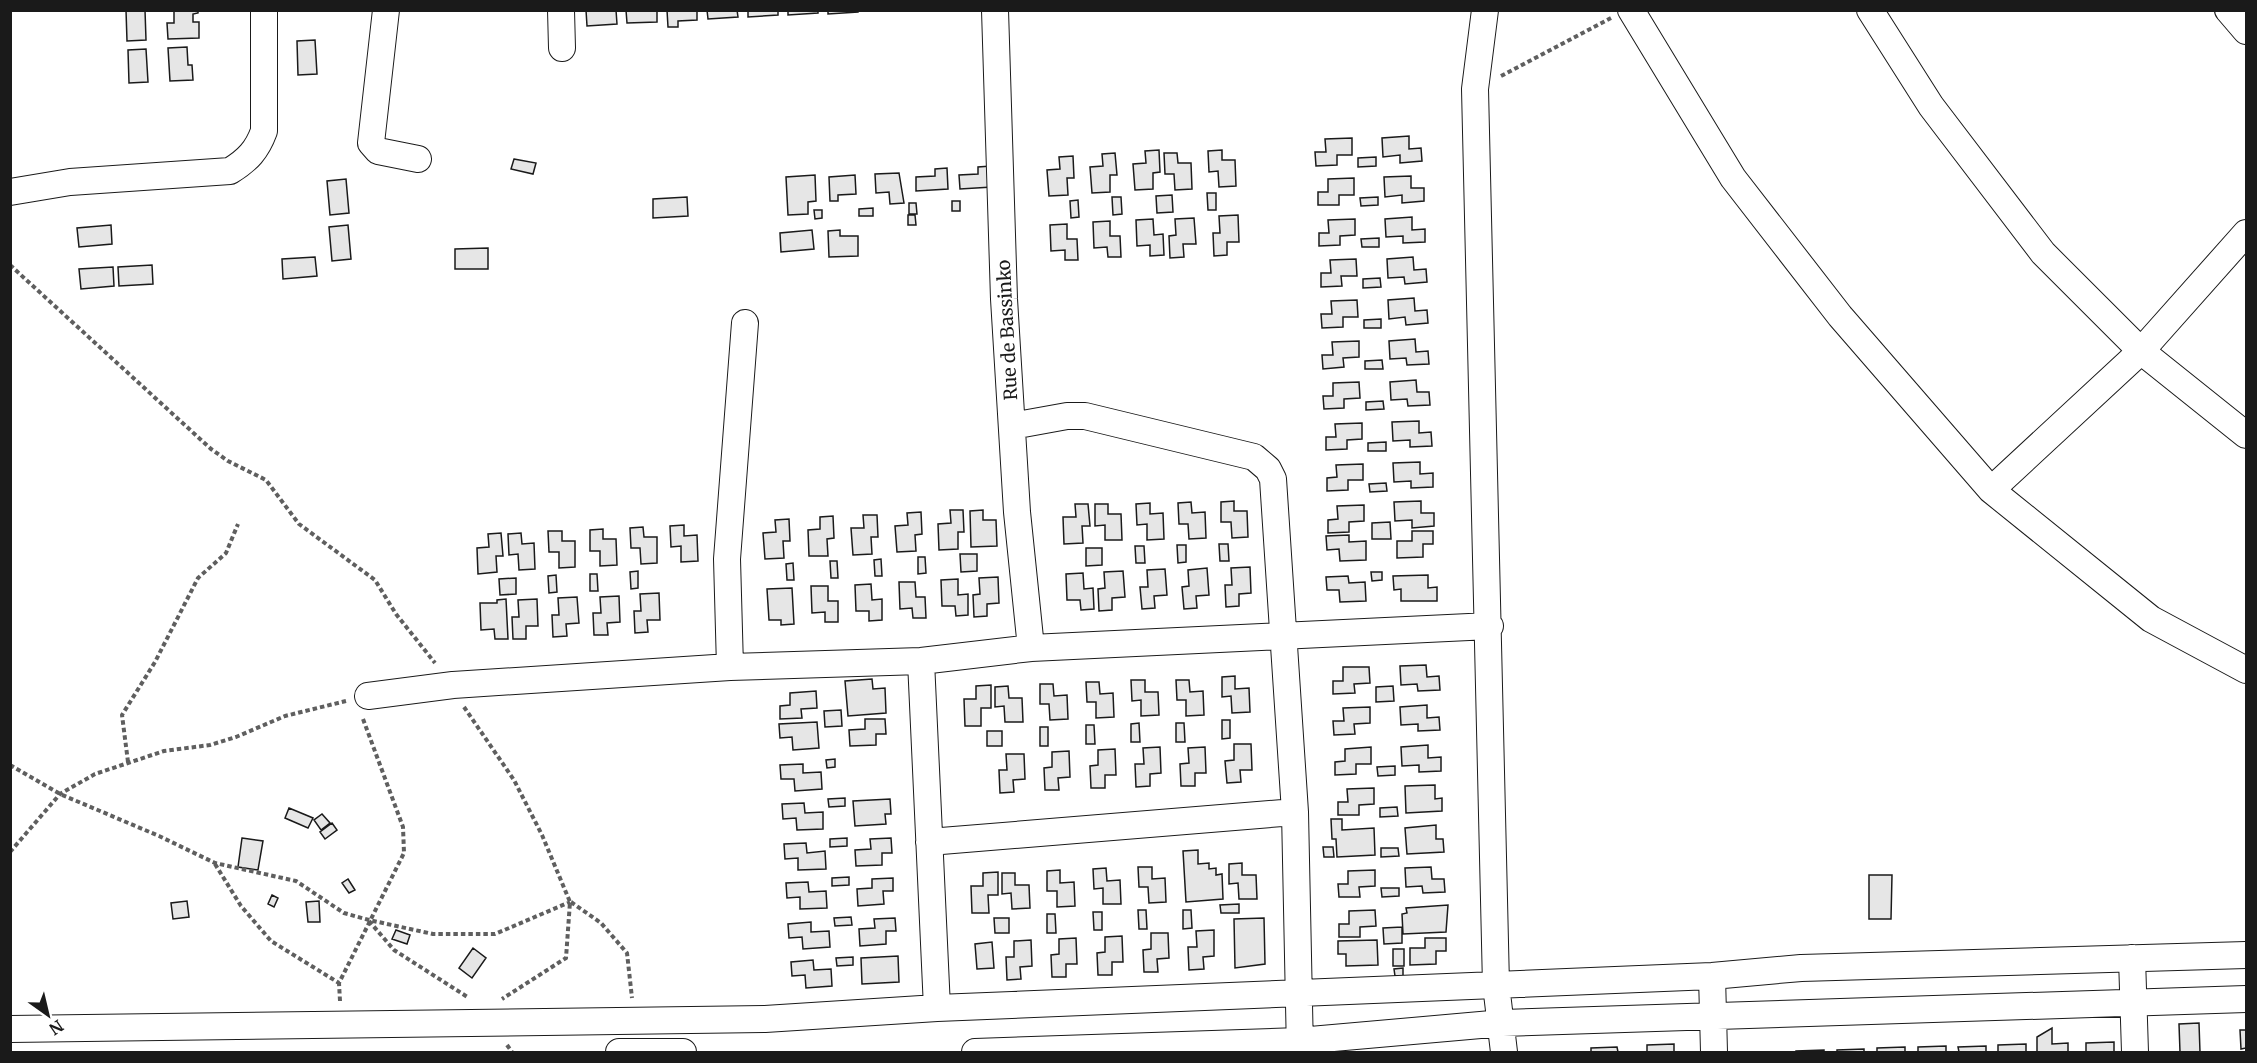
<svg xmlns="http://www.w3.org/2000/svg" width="2257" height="1063" viewBox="0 0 2257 1063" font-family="Merriweather,serif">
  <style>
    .building { fill: #e6e6e6; stroke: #1a1a1a; stroke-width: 1.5 }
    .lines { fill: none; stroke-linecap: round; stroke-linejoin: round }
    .minor-casing { stroke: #1a1a1a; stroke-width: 28 }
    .path { stroke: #5f5f5f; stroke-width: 4; stroke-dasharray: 4.5 3; stroke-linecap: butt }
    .minor { stroke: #fff; stroke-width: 26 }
    .labels { text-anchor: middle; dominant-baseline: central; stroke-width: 4.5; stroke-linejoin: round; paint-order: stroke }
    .street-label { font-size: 18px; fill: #1a1a1a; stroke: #fff }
  </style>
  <rect width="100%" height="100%" fill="#fff"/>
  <path class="building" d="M126,10h19l1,30 -19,1z
    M174,10h24v3l-5,1v8h6v16l-31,1 -1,-16h7z
    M586,10h30l1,14 -30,2z
    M626,10h31v12l-30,1z
    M667,10h30v10l-19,1v6h-10z
    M707,10h30l1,7 -30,2z
    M748,10h30v5l-30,2z
    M788,10h30v3l-30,2z
    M828,10h30v2l-30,2z
    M315,40l2,34 -19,1 -1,-34z
    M187,47l1,18h4l1,15 -23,1 -2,-33z
    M146,49l2,33 -19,1 -1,-33z
    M1409,136v13l12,-1 1,13 -22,2v-8l-17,2 -1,-19z
    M1352,138v17h-15v10l-21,1 -1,-14h11l-1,-13z
    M1159,150l1,22 -7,1v16l-18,1 -2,-26 13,-1 -1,-12z
    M1222,150v10h13l1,26 -17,1 -1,-16 -9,1 -1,-21z
    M1115,153l2,22h-7v17l-18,1 -2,-26 13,-1 -1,-12z
    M1164,153h13l1,10h13l1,26 -17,1 -1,-16h-9z
    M1073,156l1,22h-7l1,17 -19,1 -2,-26 13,-1 -1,-12z
    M1376,157v9l-18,1v-9z
    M514,159l22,4 -3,11 -22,-5z
    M991,166l1,21 -32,2 -1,-14 19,-1v-7z
    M947,168l1,21 -32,2v-14l19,-1v-7z
    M899,173l5,30 -14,1 -1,-12 -13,1 -1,-19z
    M815,175l1,26 -8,1v12l-20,1 -2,-38z
    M855,175l1,19 -18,1v6h-8l-1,-24z
    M1411,176v12h13v13l-22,2v-8l-17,2 -1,-20z
    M1354,178v17h-15v10h-21v-13h10v-13z
    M346,179l3,34 -19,2 -3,-34z
    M1207,193h9v17h-8z
    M1172,195l1,17 -16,1 -1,-17z
    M687,197l1,19 -35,2v-19z
    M1112,197h9l1,17 -9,1z
    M1378,197v8l-17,1 -1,-8z
    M1078,200l1,17 -8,1 -1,-17z
    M952,201h8v10h-8z
    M909,203h7l1,11h-8z
    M873,208v8h-14v-7z
    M814,210h8v8l-7,1z
    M908,215h7l1,10h-8z
    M1238,215l1,27h-12v13l-13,1 -1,-23h7l-1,-17z
    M1412,217v13l13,-1v13l-22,1v-7l-17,1 -1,-18z
    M1194,218l2,26h-13l1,13 -14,1 -1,-22 7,-1 -1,-16z
    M1153,219l1,16 9,-1 1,21 -14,1v-11l-13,1 -1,-26z
    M1355,219v16l-15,1v9l-21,1v-13h10l-1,-13z
    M1110,221v15h10l1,21h-13l-1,-10 -13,1 -1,-26z
    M1067,224v15h10l1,21h-13v-10l-14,1 -1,-26z
    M111,225l1,19 -33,3 -2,-19z
    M348,225l3,34 -19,2 -3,-34z
    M812,230l2,19 -33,3 -1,-19z
    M840,230v6h18v20l-29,1 -1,-26z
    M1379,238v9h-17l-1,-8z
    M488,248v21h-33v-20z
    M315,257l2,19 -34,3 -1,-20z
    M1413,257l1,13 12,-1 1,13 -22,2 -1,-7 -16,1 -1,-19z
    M1356,259l1,17h-16l1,10 -21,1v-14h10l-1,-13z
    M152,265l1,19 -34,2 -1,-19z
    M113,267l1,19 -33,3 -2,-20z
    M1380,278l1,9 -18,1v-9z
    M1414,298l1,13 12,-1 1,13 -22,2 -1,-8 -16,2 -1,-19z
    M1357,300l1,17h-15v10l-21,1 -1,-14h11l-1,-13z
    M1381,319v9h-17v-8z
    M1415,339l1,13 12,-1 1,13 -22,1 -1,-7 -16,1 -1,-18z
    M1359,341v16l-16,1 1,9 -21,2 -1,-14h11l-1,-13z
    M1382,360l1,9h-18v-8z
    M1416,380l1,12h12l1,13 -22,1 -1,-7 -16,1 -1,-18z
    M1359,382l1,16 -16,1v9l-20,1 -1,-13h10v-13z
    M1383,401l1,8 -18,1v-8z
    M1419,421v12l12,-1 1,14 -22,1v-7l-17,1 -1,-19z
    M1362,423v16l-15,1v9l-21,1v-13h10l-1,-13z
    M1386,442v9h-18v-8z
    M1420,462v12l13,-1v14l-22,1v-7l-17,1 -1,-19z
    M1363,464v16h-15v10l-21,1v-13l10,-1 -1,-12z
    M1386,483l1,8 -17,1 -1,-8z
    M1234,501v10h13l1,26 -16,1 -1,-16h-10v-20z
    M1421,501v12h13v13l-22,2v-8l-17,1 -1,-19z
    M1191,502l1,11 13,-1 1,26 -17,1 -1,-15h-9l-1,-21z
    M1150,503v11l13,-1 1,26 -17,1v-16l-10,1 -1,-21z
    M1075,504h13l2,22h-8l1,17 -19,1 -1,-27h13z
    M1095,504h13v10h13l1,26h-17v-15l-10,1z
    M1364,505v16l-15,1v10l-21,1v-13l10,-1 -1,-13z
    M950,510h13l1,22h-6v17l-19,1 -1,-26 13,-1z
    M983,510v10h13l1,26 -26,1 -1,-36z
    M921,512l1,22 -7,1 1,16 -19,1 -2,-26 13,-1 -1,-12z
    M863,515h14l1,22h-7l1,17 -19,1 -2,-27h13z
    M833,516l1,22 -7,1 1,17h-19l-1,-26 12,-1v-12z
    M789,519l1,22h-7l1,17 -19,1 -2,-26 13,-1 -1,-12z
    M1390,522l1,17h-19v-16z
    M684,525v11l13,-1 1,26 -17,1v-16l-10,1 -1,-21z
    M643,527l1,10h13v26l-16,1 -1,-16h-9l-1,-20z
    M603,529v10h13l1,26 -17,1v-15h-10v-21z
    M548,531h14v10h13v26l-16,1v-16h-10z
    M1412,531h21v13h-10v13l-26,1v-17h15z
    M501,533l2,23h-7l1,16 -19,2 -1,-26 12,-1 -1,-13z
    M521,533l1,11 12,-1 1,26 -16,1 -1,-16 -9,1 -1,-21z
    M1349,535v7l17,-1v19l-26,1 -1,-12 -12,1 -1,-14z
    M1219,544h9l1,17h-9z
    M1177,545h9v17l-8,1z
    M1135,546h9l1,17h-9z
    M1086,548h16v17l-16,1z
    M960,554h17v17l-16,1z
    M918,557h7l1,16 -8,1z
    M881,559l1,17h-7l-1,-16z
    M830,561h7l1,17h-7z
    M793,563l1,17h-7l-1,-16z
    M1250,567l1,26 -12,1v12l-13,1 -1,-22h7l-1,-17z
    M1207,568l2,27 -13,1 1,12 -13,1 -2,-22 7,-1 -1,-16z
    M1165,569l2,26 -13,1 1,12 -13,1 -2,-22h8l-1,-17z
    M638,571v17l-7,1 -1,-17z
    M1123,571l2,26 -13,1v12l-13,1 -1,-22 7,-1 -1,-16z
    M1371,572h11v8l-10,1z
    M1083,573l1,16 9,-1 1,21 -13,1 -1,-10h-13l-1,-26z
    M590,574h7l1,17h-8z
    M556,575l1,17 -8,1 -1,-17z
    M1428,575v13l9,-1v14h-36v-12l-7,1 -1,-14z
    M1348,576l1,7 16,-1 1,19 -26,1 -1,-12h-12l-1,-13z
    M998,577l1,26 -12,1v12l-13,1 -1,-22 7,-1 -1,-16z
    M516,578v16l-16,1 -1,-16z
    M958,579v16l10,-1v21l-12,1 -1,-10h-13l-1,-26z
    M899,582h16l1,15h9l1,21h-13l-1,-10 -12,1z
    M871,584l1,16 10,-1v21l-13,1v-10h-13l-1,-26z
    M811,586h17v15h10v21h-13v-10l-13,1z
    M792,588l2,36 -13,1v-5h-12l-2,-31z
    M659,593l1,27h-13l1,12 -13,1 -1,-22h7l-1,-17z
    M619,596l1,26 -13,1 1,12h-14l-1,-22h8l-1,-16z
    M577,597l2,26 -13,1 1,12 -14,1 -1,-22h7l-1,-17z
    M506,599l2,40h-13l-1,-10 -13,1 -1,-27h17v-3z
    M537,599l1,27h-12v13h-13l-1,-22h7l-1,-17z
    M1426,665l1,12 12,-1 1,14 -22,1 -1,-7 -16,1 -1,-19z
    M1343,667h26l1,16 -16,1 1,9 -22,1v-13h10z
    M1235,676v13l14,-1 1,24 -18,1 -1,-17 -9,1v-20z
    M872,679l1,10 12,-1 1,25 -38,3 -3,-35z
    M1131,680h14v12h13l1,23 -18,1v-16l-9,1z
    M1176,680h13l1,12 13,-1 1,24 -18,1v-16h-9z
    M1086,682h13l1,12 13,-1 1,24 -18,1v-16h-9z
    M1040,684h13l1,12 13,-1 1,24 -18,1 -1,-16h-9z
    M991,685v23h-10v18h-16l-1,-27h12v-13z
    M1008,686l1,12h13l1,24h-18l-1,-16 -9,1v-20z
    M1393,686l1,15 -18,1v-15z
    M816,691l1,17 -16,1 1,9 -22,1v-13l10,-1v-12z
    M1427,705v13l12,-1 1,13 -22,1v-7l-17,1 -1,-18z
    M1370,707v16l-16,1 1,10 -21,1 -1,-14h11l-1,-13z
    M841,710l1,16 -17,1 -1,-16z
    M865,719h20l1,15h-10v11l-26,1 -1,-16 16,-1z
    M1222,720h8v18l-8,1z
    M817,722l2,26 -26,2 -1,-13 -12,1 -1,-14z
    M1139,723l1,19h-9v-18z
    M1176,723h8l1,19h-9z
    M1086,725h8l1,19h-9z
    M1040,727h8v19h-8z
    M987,731h15v15h-15z
    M1234,744h17l1,26h-12l1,12 -14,1 -2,-22 9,-1z
    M1428,745v13l13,-1v14l-22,1v-7l-17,1 -1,-19z
    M1160,747l1,26 -11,1v12l-14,1 -1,-23h9l-1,-16z
    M1205,747l1,26h-11v13h-14l-1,-22 9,-1 -1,-15z
    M1371,747v17h-15v10l-21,1v-13l10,-1v-12z
    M1115,749l1,26h-11v13h-14l-1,-22 8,-1v-15z
    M1069,751l1,26 -12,1 1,12h-14l-1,-22 8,-1v-15z
    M1006,754h18l1,25 -12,1 1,12 -14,1 -1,-23h8z
    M835,759v8l-8,1 -1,-8z
    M803,764v9l18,-1 1,17 -27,2 -1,-12h-13l-1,-14z
    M1395,766v9l-17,1 -1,-9z
    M1435,785v14l7,-1v13l-36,2 -1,-27z
    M1374,788v16l-15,1v10h-21v-13h10l-1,-13z
    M845,798v8l-16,1 -1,-8z
    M890,799l1,15h-6l1,10 -31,2 -2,-25z
    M804,803l1,10 18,-1v17l-26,1 -1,-12 -13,1 -1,-15z
    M1397,807l1,9 -18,1v-9z
    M289,808l24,10 -5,10 -23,-10z
    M322,814l8,9 -9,7 -7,-10z
    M1331,819h11v11l32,-2 1,27 -38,2 -1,-18h-4z
    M332,823l5,7 -12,9 -5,-7z
    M1436,825v14h7l1,13 -37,2 -2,-26z
    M242,838l21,3 -5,29 -20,-3z
    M847,838v8l-17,1v-8z
    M891,838l1,15h-10v12l-26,1 -1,-16 16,-1 -1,-10z
    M806,843l1,10 18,-2 1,18 -28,1v-12l-13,1 -1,-15z
    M1323,847h10l1,10h-10z
    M1381,848h17l1,8 -18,1z
    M1198,850v14l11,-1v6l7,-1v7l6,-1 1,25 -37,3 -3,-51z
    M1242,863v12h14l1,24h-18l-1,-16 -9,1v-20z
    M1138,867h14v12l13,-1 1,24 -17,1 -1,-16h-9z
    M1431,867l1,12h12l1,13 -22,1 -1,-7 -16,1 -1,-19z
    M1106,868l1,13 13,-1 1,24h-18v-16l-9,1 -1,-20z
    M1060,870v13l14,-1 1,24 -18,1v-16h-10v-20z
    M1375,870v16l-16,1 1,10h-21l-1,-13h10v-13z
    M998,872v23h-10l1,18h-17l-1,-27h12v-13z
    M1002,873h13v12h14l1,23 -18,1 -1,-16 -9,1z
    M1869,875h23l-1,44h-22z
    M849,877v8l-17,1v-8z
    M893,878v13h-10l1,13 -26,2 -1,-17 15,-1v-9z
    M348,879l7,11 -6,3 -7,-10z
    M808,882l1,10 17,-1 1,17 -27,1v-12l-13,1 -1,-15z
    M1381,888h18v8l-17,1z
    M272,895l6,3 -4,9 -6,-3z
    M187,901l2,16 -16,2 -2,-16z
    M319,901l1,21h-12l-2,-20z
    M1239,904v9h-18l-1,-8z
    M1448,905l-2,27 -43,2 -1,-20 5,-1 -1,-5z
    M1138,910h8l1,19h-8z
    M1183,910h8l1,18 -9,1z
    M1375,910l1,16 -16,1v10h-21v-13h10v-13z
    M1093,912h9v18h-8z
    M1047,914h8l1,19h-9z
    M851,917l1,8 -17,1 -1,-8z
    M895,918l1,13h-10v13l-26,2 -1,-17 16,-1 -1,-9z
    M994,918h15v15h-14z
    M1264,918l1,46 -30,4 -1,-49z
    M811,922v10l18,-1 1,16 -27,2 -1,-12 -13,1 -1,-14z
    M1402,927v16l-18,1 -1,-16z
    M396,930l14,5 -3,9 -15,-5z
    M1214,930v26l-11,1 1,12 -15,1 -1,-23h9l-1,-16z
    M1151,933h17l1,25 -12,1 1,13h-14l-1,-22 8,-1z
    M1122,936l1,26h-11v13h-14l-1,-22 8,-1v-15z
    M1076,938l1,26h-11v13h-14l-1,-22 8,-1v-15z
    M1425,938h21v13h-10v13l-26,1v-17h15z
    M1031,940l1,26 -12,1 1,12 -14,1 -1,-23h8v-16z
    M1377,940l1,25 -32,1v-12h-8v-13z
    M992,942l2,26 -17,1 -2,-25z
    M473,948l13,10 -14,20 -13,-10z
    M1393,949h11v17h-11z
    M898,956l1,26 -37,2 -1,-26z
    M853,957v8l-16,1 -1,-8z
    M813,960l1,10 17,-1 1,17 -26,2 -1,-13 -13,1 -1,-14z
    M1403,968v8h-8l-1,-7z
    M2199,1023l1,29h-20l-1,-28z
    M2052,1028v16l16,-1v9h-31v-15z
    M2240,1030h6v18l-5,1z
    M2114,1042v10h-28v-9z
    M1674,1044v8h-27v-7z
    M2026,1044v8h-28v-7z
    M1946,1046v6h-28v-5z
    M1986,1046v6h-27l-1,-5z
    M1617,1047l1,5h-27v-4z
    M1905,1047v5h-28v-4z
    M1864,1049v3h-27v-2z
    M1824,1050v2h-28v-1z"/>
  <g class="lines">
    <g class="minor-casing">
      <path id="minor" d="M386,10l-15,133 7,8 40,8
        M561,10l1,38
        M995,10l9,289 13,213 14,136
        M1485,10l-10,79 21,896 8,67
        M1631,10l102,168 107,138 151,174 160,129 95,51
        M1870,10l61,96 112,147 98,98 105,84
        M2228,10l18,21
        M10,192l60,-10 160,-11c18,-11 27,-21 34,-40v-121
        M1012,426l55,-10h18l169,41 14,12 5,10 22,333 5,240
        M1991,490l150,-139 105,-118
        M921,661l16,347
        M730,667l-3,-108 18,-236
        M368,696l85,-11 277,-18 191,-6 110,-13 459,-22
        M929,842l366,-30
        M2132,958l3,94
        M1712,976l2,76
        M10,1029l755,-10 172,-11 775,-32 89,-8 445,-13
        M619,1052h64
        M975,1052l324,-11 204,-18 743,-24"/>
    </g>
    <path class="path" d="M1501,76l110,-58
      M10,265l201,184 17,12 38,19 33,44 76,56 21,34 39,49
      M464,707l50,73 28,55 28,67 -4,56 -64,41
      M128,762l-6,-47 33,-53 43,-84 28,-25 12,-29
      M10,765l50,29 99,42 56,27 81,18 48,32 25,7 64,14h62l75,-32
      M10,852l50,-58 35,-20 69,-23 46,-6 26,-8 49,-21 61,-15
      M215,864l26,42 30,35 68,42
      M571,902l30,21 26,30 5,45
      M369,921l25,29 75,48
      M340,1001l-1,-18 65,-130 -1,-26 -40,-108
      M507,1045l5,7"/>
    <use href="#minor" class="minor"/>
  </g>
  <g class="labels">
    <g class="street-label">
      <text transform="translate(1007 330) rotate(-93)">Rue de Bassinko</text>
    </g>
  </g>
  <rect width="2257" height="1063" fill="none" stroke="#1a1a1a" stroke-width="24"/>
  <g transform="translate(48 1015) rotate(146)" stroke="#ffffff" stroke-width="4.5" paint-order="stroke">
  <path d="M0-4.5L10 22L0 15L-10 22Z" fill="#1a1a1a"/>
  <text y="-9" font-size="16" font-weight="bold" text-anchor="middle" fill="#1a1a1a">N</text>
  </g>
</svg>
